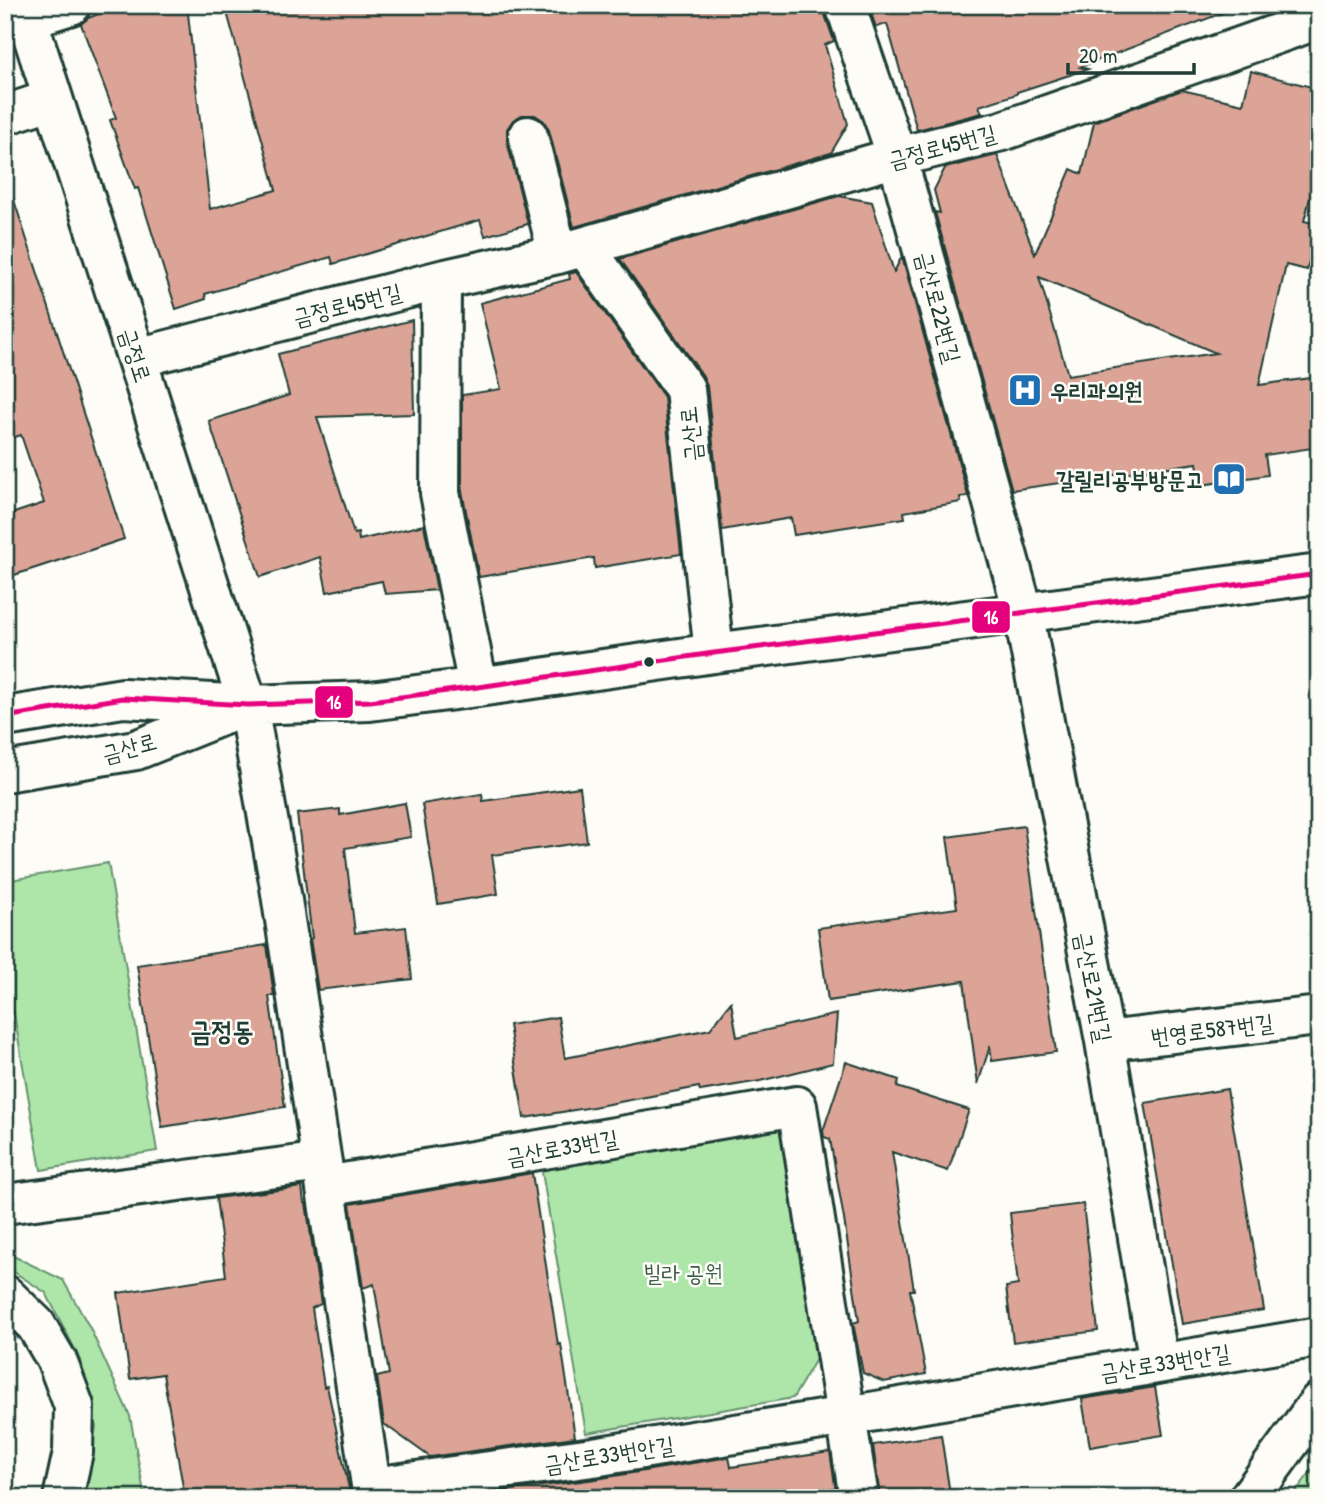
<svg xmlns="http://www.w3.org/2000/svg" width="1324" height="1503" viewBox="0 0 1324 1503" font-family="'Patrick Hand','Poor Story',sans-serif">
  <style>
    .green { fill: #aee6aa; stroke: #66926f; stroke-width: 2 }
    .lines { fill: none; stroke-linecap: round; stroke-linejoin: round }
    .stream { stroke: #6c98ad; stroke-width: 12 }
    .building { fill: #dca497; stroke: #1f3d34; stroke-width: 2; fill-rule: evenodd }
    .minor-casing { stroke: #1f3d34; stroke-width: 44 }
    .minor { stroke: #fdfcf7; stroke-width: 38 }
    .bus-1-casing { stroke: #fdfcf7; stroke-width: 10 }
    .bus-1 { stroke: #e5007d; stroke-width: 5 }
    .bus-dot { fill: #1f3d34; stroke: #fdfcf7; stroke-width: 2.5 }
    .labels { text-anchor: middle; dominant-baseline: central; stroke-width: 5; stroke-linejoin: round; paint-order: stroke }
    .street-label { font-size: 23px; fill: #1f3d34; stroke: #fdfcf7 }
    .poi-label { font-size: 23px; font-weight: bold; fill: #1f3d34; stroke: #fdfcf7; text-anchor: start }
    .park-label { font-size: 23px; fill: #3c5f4c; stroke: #fdfcf7 }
    .quarter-label { font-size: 26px; font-weight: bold; fill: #1f3d34; stroke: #fdfcf7 }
    .line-badge { stroke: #fdfcf7; stroke-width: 2.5 }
    .badge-label { font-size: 19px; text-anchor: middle; font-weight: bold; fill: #fff }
  </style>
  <rect width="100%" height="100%" fill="#fdfcf7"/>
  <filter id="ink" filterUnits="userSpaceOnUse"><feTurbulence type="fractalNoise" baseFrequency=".0143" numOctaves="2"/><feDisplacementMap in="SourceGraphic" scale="14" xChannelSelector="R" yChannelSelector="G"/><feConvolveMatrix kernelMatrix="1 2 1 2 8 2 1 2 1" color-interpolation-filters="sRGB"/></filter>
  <g filter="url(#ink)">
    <path class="green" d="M108,863l49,288 -116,19 -36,-208v-81z
      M782,1125l37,229 -26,44 -207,35 -45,-267z
      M5,1252l58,28 27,48 40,88 15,82h-61l12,-72 -15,-65 -35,-68 -41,-27z
      M1319,1461v37h-28z"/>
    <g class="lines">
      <path class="stream" d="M5,1327l18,9"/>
    </g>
    <path class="building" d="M122,5h65l23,204 66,-19 -51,-185h599v7l10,29 -9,4 23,79 -17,29 -257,74 -25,-97 -5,-9 -9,-6h-13l-9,5 -6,9v12l21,83 -43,12 -5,-16 -147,44 -2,-7 -126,37 1,5 -30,10 -38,-121 -3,1 -25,-69 6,-2 -35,-94 7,-6z
      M868,5h364l1,4 -153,58 8,2 -71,23v2l-38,12 3,7 -65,17 -30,-106 -11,3z
      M1251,71l68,18v75l-15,57 14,3 -11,46 -21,-5 -27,120 60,-8v70l-54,8 3,20 -67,10 -4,-22 -185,27 -77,-278 5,1 -6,-23 11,-22 52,-13 38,99 36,-85 11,5 12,-52 88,-32 61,14zM1039,277l177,76 -148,22z
      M12,194l112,345 -119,39v-62l39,-13 -23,-68 -16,5v-245z
      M839,196l33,6 22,70 8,-16 66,240 -8,1 1,5 -57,10 1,6 -111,17 -3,-17 -69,12 -15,-144 -4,-10 -83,-117z
      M576,272l88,125 17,157 -86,14 -1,-10 -115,19 -17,-86v-96l39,-6 -21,-86 90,-24 -1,-5z
      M412,320l2,94 -97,3 37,117 4,-1 1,7 65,-15 13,65 -52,4 -3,-13 -55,11 -7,-35 -60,20 -51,-156 80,-26 -11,-41z
      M580,787l7,55 -95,13 6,39 -60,10 -16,-100 60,-10 1,7z
      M405,803l6,34 -66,11 10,85 51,-6 6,52 -94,11 -8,-51 2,-1 -15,-124 43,-5v6z
      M1024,826l32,226 -64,9 -2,-15 -12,38 -14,-103 -136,20 -10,-73 139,-20 -10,-71z
      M267,945l7,51h-5l16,111 -123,20 -25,-162z
      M731,1002l6,35 100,-23 -4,49 -73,18 -60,10 -1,-4 -106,20 -69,11 -15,-93 49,-8 7,41 145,-29z
      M846,1062l53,18 -2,7 72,23 -21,61 -56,-19 22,138h-4l16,84 -42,8 -21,-9 -10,-50 6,-2 -15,-102 -14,-80 -6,-2 -1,-6z
      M1227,1089l37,221 -82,14 -37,-221z
      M532,1173l26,172 3,-1 14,93 -145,20 -46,-33 -7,-47 12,-3 -15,-90 -11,4 -13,-84z
      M302,1187l2,16h2l15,101 -9,4 12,79 3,-1 24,112h-166l-22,-124 -33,5 -12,-86 108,-17 -10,-78z
      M1083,1204l15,127 -85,11 -7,-55 12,-2 -8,-72z
      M1155,1387l8,48 -73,12 -8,-48z
      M941,1435l9,59 -24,4h-46l-7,-53z
      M830,1452l7,46h-351l-5,-4 115,-15 133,-22 2,10z"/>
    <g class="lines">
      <g class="minor-casing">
        <path id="minor" d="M23,5l225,700 32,182 93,611
          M845,5l52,152 126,454 82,430 54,322
          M27,19l44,-14
          M5,115l48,-16
          M528,136l30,118
          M585,247l100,142 29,264
          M441,280l-1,213 38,194
          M137,358l304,-78 117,-26 339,-97 105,-26 317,-112
          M5,717l118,-19 125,7 122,-4 108,-14 236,-34 605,-79
          M5,772l131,-22 102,-41
          M1105,1041l214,-25
          M326,1186l471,-80 62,392
          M5,1204l317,-42
          M5,1295l31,30 21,36 17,45 -1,46 -10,46
          M372,1487l221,-30 253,-41 473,-79
          M1249,1498l70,-96"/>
      </g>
      <use href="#minor" class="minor"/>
      <g class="bus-1-casing">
        <path id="bus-1" d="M5,717l118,-19 125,7 122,-4 108,-14 236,-34 605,-79"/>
      </g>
      <use href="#bus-1" class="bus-1"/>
    </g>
  </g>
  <defs>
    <g id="hospital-square" transform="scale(1.75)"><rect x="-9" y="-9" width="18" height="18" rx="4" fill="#1f6fb2" stroke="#fdfcf7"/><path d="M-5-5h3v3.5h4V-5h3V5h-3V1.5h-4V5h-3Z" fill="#fff"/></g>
    <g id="library-square" transform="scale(1.75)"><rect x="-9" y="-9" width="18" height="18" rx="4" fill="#1f6fb2" stroke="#fdfcf7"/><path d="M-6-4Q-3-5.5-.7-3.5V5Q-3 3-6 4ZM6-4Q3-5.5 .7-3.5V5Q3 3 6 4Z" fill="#fff"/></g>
  </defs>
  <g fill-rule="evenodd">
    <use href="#hospital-square" x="1025" y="390"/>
    <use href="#library-square" x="1229" y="479"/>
  </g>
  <circle class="bus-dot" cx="649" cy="662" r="6"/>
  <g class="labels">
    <g class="street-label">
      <text transform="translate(942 146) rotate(-15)">금정로45번길</text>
      <text transform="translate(347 304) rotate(-14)">금정로45번길</text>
      <text transform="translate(939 307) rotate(75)">금산로22번길</text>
      <text transform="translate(136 355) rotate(72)">금정로</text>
      <text transform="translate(690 434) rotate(-96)">금산로</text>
      <text transform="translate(129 747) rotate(-15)">금산로</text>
      <text transform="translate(1094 987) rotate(79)">금산로21번길</text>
      <text transform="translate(1212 1029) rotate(-7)">번영로587번길</text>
      <text transform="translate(562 1147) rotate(-10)">금산로33번길</text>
      <text transform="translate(1165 1362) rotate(-9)">금산로33번안길</text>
      <text transform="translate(609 1454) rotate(-9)">금산로33번안길</text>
    </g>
    <g class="poi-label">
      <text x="1050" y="390">우리과의원</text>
      <text x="1204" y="479" text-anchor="end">갈릴리공부방문고</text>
    </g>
    <g class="park-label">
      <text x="683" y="1272">빌라 공원</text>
    </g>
    <g class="quarter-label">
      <text x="222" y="1030">금정동</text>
    </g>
  </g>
  <g class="line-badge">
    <rect x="971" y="600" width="40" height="34" rx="7" fill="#e5007d"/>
    <rect x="314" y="685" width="40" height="34" rx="7" fill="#e5007d"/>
  </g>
  <g class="badge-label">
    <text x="991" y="624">16</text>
    <text x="334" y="709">16</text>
  </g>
  <rect width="1324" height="1503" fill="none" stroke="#fdfcf7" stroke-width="28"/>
  <rect x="14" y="14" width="1296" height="1475" fill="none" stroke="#1f3d34" stroke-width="2.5" filter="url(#ink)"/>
  <path d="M1068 63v10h126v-10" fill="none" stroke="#1f3d34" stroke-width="3.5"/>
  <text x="1079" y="63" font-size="21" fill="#1f3d34" stroke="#fdfcf7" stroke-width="5" paint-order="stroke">20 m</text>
</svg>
